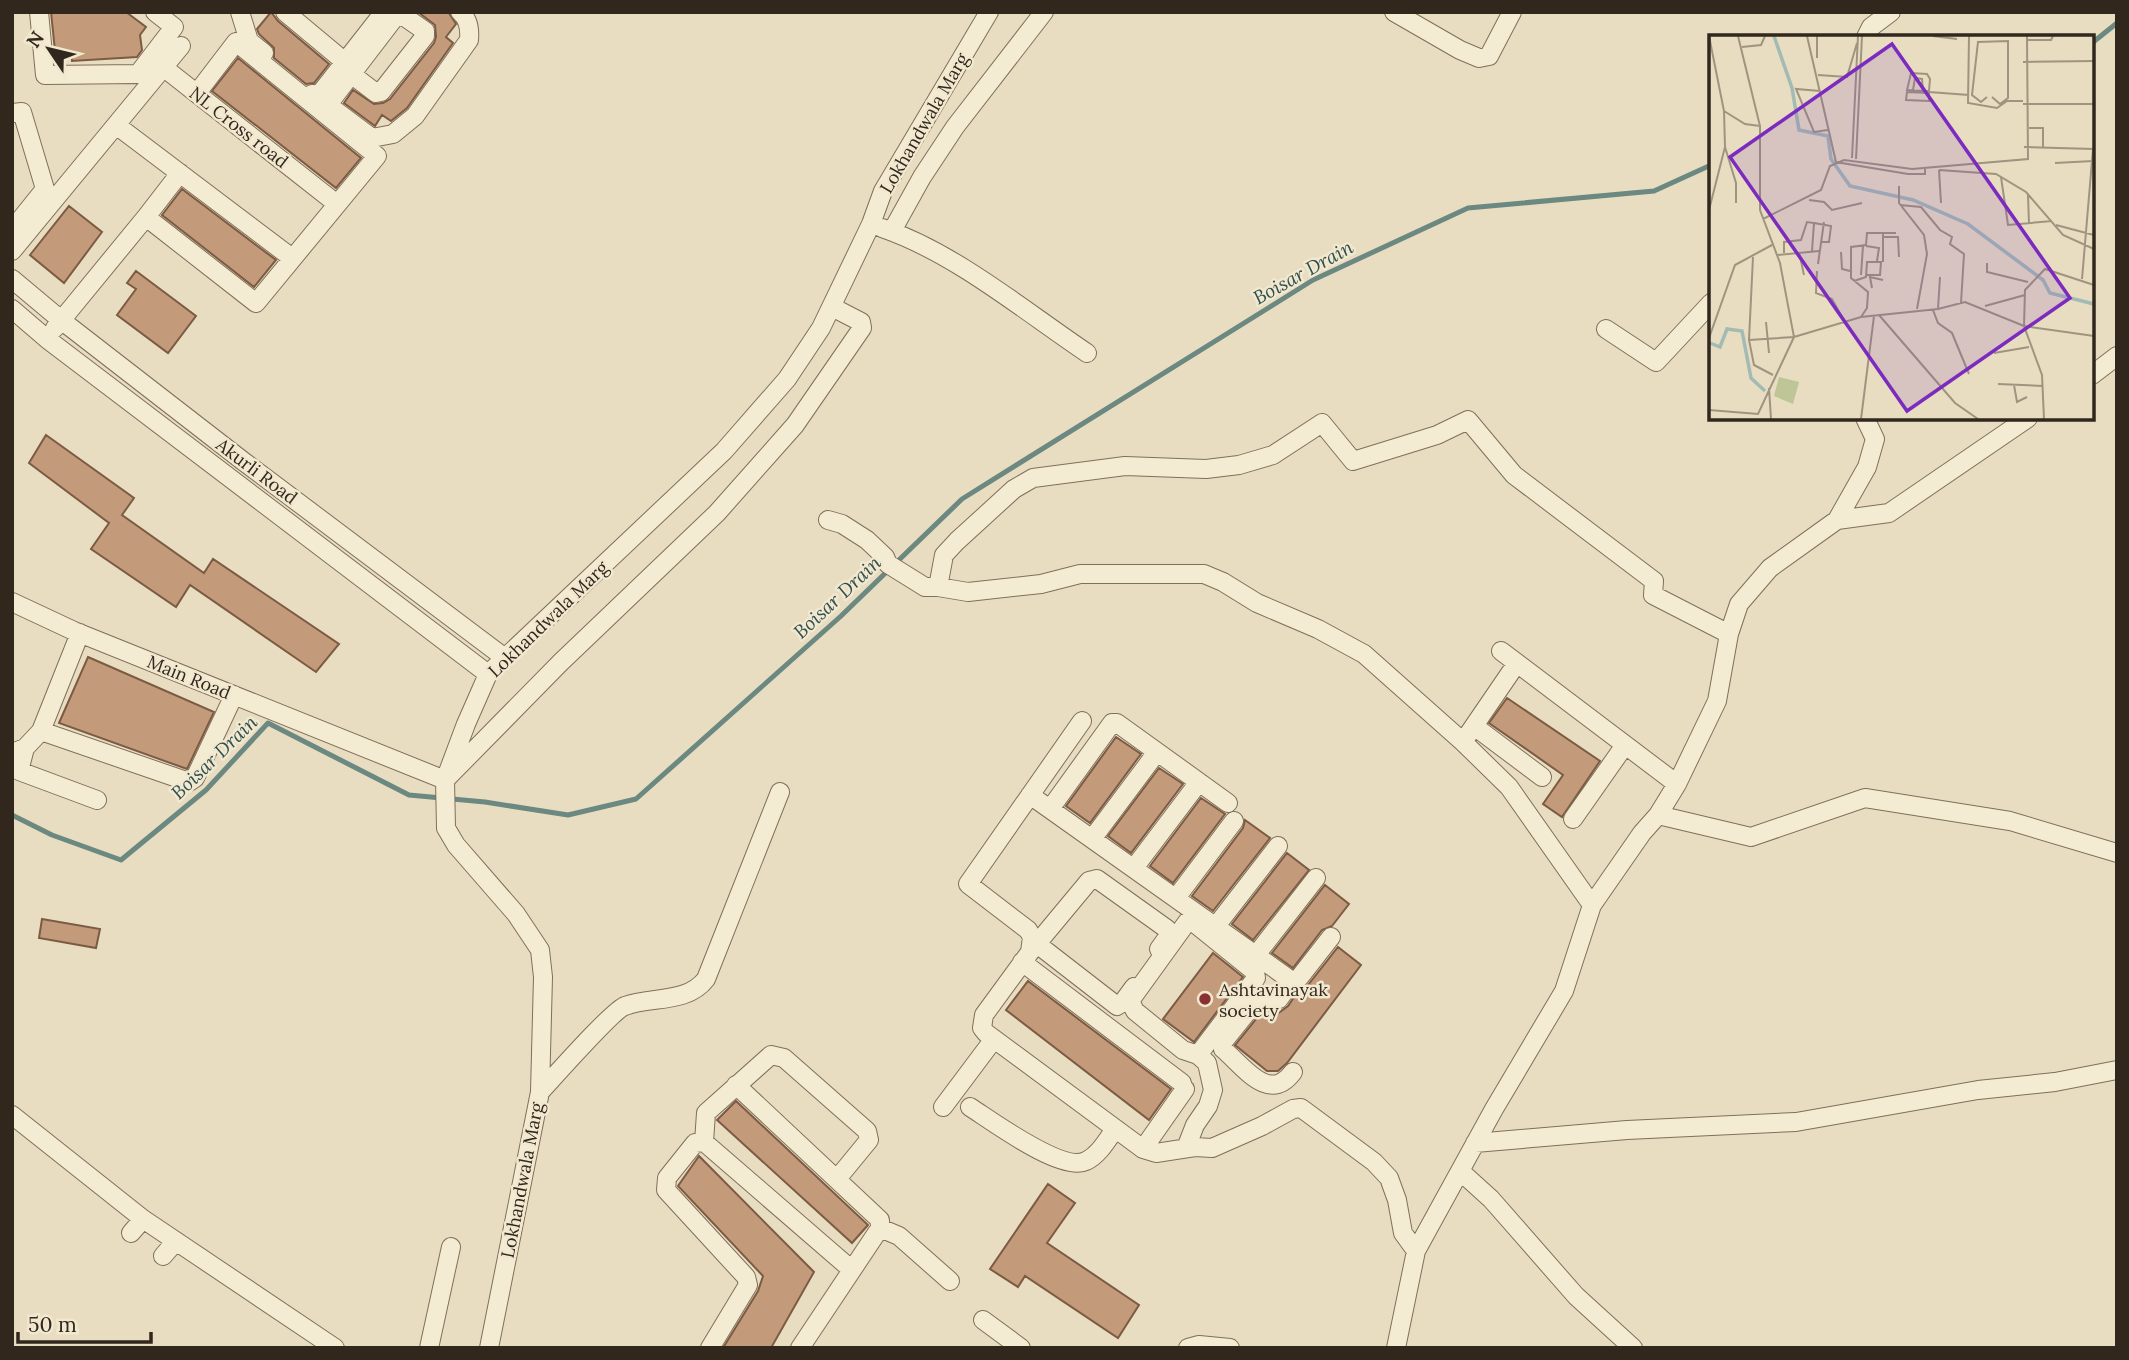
<svg xmlns="http://www.w3.org/2000/svg" width="2129" height="1360" viewBox="0 0 2129 1360" font-family="Lora,serif">
  <style>
    .lines { fill: none; stroke-linecap: round; stroke-linejoin: round }
    .stream { stroke: #6b8881; stroke-width: 5 }
    .building { fill: #c39a7a; stroke: #7c5b43; stroke-width: 2 }
    .minor-casing { stroke: #806f5a; stroke-width: 20 }
    .minor { stroke: #f4ebd3; stroke-width: 18 }
    .poi-dot { fill: #883331; stroke: #f1e8cf; stroke-width: 2.5 }
    .labels { text-anchor: middle; dominant-baseline: central; stroke-width: 5; stroke-linejoin: round; paint-order: stroke }
    .street-label { font-size: 18px; fill: #31271d; stroke: #f1e8cf }
    .poi-label { font-size: 18px; fill: #31271d; stroke: #f1e8cf; text-anchor: start }
    .water-label { font-size: 19px; font-style: italic; fill: #2e4f4e; stroke: #f1e8cf }
    .inset-river { fill: none; stroke: #a3bbb5; stroke-width: 3.5 }
    .inset-road { fill: none; stroke: #9f947f; stroke-width: 2 }
    .view { fill: #7b2cbf; fill-opacity: 0.15; stroke: #7b2cbf; stroke-width: 3.5 }
    .inset-edge { fill: none; stroke: #31271d; stroke-width: 3.5 }
  </style>
  <rect width="100%" height="100%" fill="#e8ddc1"/>
  <g class="lines">
    <path class="stream" d="M2092,43l25,-20
      M12,815l40,20 69,25 85,-70 62,-67 141,72 76,7 83,13 68,-16 205,-183 121,-117 351,-219 155,-72 186,-17 57,-26"/>
  </g>
  <path class="building" d="M51,12h75l20,15 -6,8 2,15 -5,7 -65,4 -1,-10h-16z
    M271,12l7,9 51,43 -15,19 -8,1 -32,-26v-10l-15,-14 -2,-5z
    M418,12l31,1 7,11 -10,13 7,6 -46,65 -16,13 -9,-6 -7,11 -31,-23 9,-13 21,14 9,-1 7,-4 44,-56 2,-6 -1,-12z
    M238,58l123,100 -25,30 -124,-97z
    M182,189l94,71 -22,27 -92,-72z
    M69,206l33,26 -38,51 -34,-28z
    M136,271l60,45 -28,37 -51,-38 19,-26 -9,-6z
    M46,435l88,63 -12,17 82,58 9,-14 126,85 -23,28 -126,-87 -14,22 -85,-58 18,-26 -80,-60z
    M88,657l126,55 -27,57 -128,-46z
    M1507,698l93,63 -38,56 -19,-13 20,-29 -74,-52z
    M1116,737l25,17 -51,69 -24,-17z
    M1159,768l24,16 -52,69 -23,-17z
    M1201,798l24,16 -52,69 -23,-17z
    M1245,820l25,18 -57,73 -21,-15 51,-68z
    M1287,853l22,17 -56,70 -21,-16z
    M1325,885l24,19 -17,22 -10,4 -29,38 -21,-15z
    M42,919l58,10 -4,19 -57,-10z
    M1338,947l23,18 -74,98 -9,8h-11l-32,-26 30,-37 12,6 11,-8 11,-16 9,-5z
    M1213,953l30,24 -49,65 -31,-23z
    M1028,981l143,108 -22,31 -143,-110z
    M736,1101l132,124 -16,18 -135,-123z
    M699,1156l115,116 -43,76h-48l35,-57 5,-15 -85,-90z
    M1048,1184l27,19 -28,40 92,62 -21,33 -93,-62 -7,11 -28,-18z"/>
  <g class="lines">
    <g class="minor-casing">
      <path id="minor" d="M39,12l6,63 93,-1 36,-47 -19,-15
        M240,12l9,29 15,12
        M285,12l60,50
        M399,12l-69,90 2,6 40,30 21,-4 22,-18 54,-76c1,-11 0,-21 -9,-28
        M1394,12l66,38 19,8 10,-2 23,-44
        M1866,37l5,-10 20,-15
        M163,67l174,137
        M351,74l25,19 5,-1 44,-56v-5l-26,-18
        M312,94l7,1 65,-83
        M12,113l10,-1 23,77 -33,41
        M116,125l176,133
        M180,173l-34,44 110,86 121,-147 -141,-114 -39,51
        M882,228c73,25 141,82 205,125
        M892,231l30,-54 33,-50 89,-115
        M12,251l169,-205
        M12,279l49,41 182,141 262,197
        M12,309l35,30 441,335
        M55,328l91,-111
        M1606,329l50,33 55,-59
        M2092,375l25,-19
        M828,520l14,4 25,16 18,17 3,7 37,23h13l30,5 73,-8 39,-10h124l19,8 34,21 61,26 46,25 99,88 46,45 83,118
        M1837,520l30,-53 8,-28 -10,-21
        M938,587l6,-32 13,-14 57,-52 19,-11 92,-12 81,3 33,-4 34,-10 49,-32 31,38 84,-26 31,-15 46,55 140,106 -1,14 76,39
        M12,602l62,29 371,149 116,-118 156,-149 78,-88 67,-97 -1,-6 -29,-15
        M1501,651l176,133
        M1082,721l-114,163 60,46 4,7 -2,15 -46,63 -2,13 4,5 157,116 13,4 39,-6 17,1 50,-22 31,-17 8,-1 73,54 15,16 8,22 6,33 13,18
        M1474,726l68,51
        M41,731l39,-98
        M1463,742l54,-79
        M25,748l-6,23 78,29
        M12,753l13,-5 16,-17 148,51 6,-4 39,-83
        M1030,795l262,186 7,-3 32,-41
        M1050,809l62,-86h5l111,80
        M1658,815l93,22 114,-39 145,23 107,32
        M1573,819l52,-74
        M1092,839l65,-87
        M1134,868l65,-86
        M1176,898l58,-77
        M1216,926l62,-80
        M1037,944l80,62 6,-4 11,-15
        M1030,952l59,-71 8,-2 70,50 2,6 -10,14
        M1256,955l60,-77
        M1022,962l160,121
        M1292,981l-13,18h-7l-11,-4 -38,47v7c21,18 46,55 70,23
        M736,1085l144,135v8l-80,120
        M540,1092c13,-14 73,-82 85,-86 26,-10 62,-2 81,-27l74,-187
        M943,1107l51,-68
        M970,1107c22,14 92,66 116,54 13,-6 21,-21 29,-32
        M12,1115l131,104 192,129
        M704,1142l2,-29 65,-58 13,3 83,73 2,9 -32,39
        M1475,1143l152,-13 169,-8 182,-32 77,-8 62,-12
        M1186,1148l9,-23 13,-19 5,-16 -6,-27 -9,-8 -15,-5 -48,-39 -5,-10 57,-79h6l62,50 1,6 -58,77
        M1143,1149l42,-60
        M1460,1171l31,28 85,97 57,52
        M880,1228l19,8 51,45
        M131,1233l12,-14
        M163,1256l13,-15
        M983,1320l38,28
        M429,1348l22,-101
        M489,1348l51,-256 3,-115 -3,-27 -24,-36 -60,-69 -10,-17 -1,-48 21,-56 22,-50 236,-223 63,-72 34,-51 50,-104 12,-33 106,-179
        M710,1348l38,-63 -2,-8 -80,-87 1,-12 28,-35 9,-1 148,128
        M1188,1348l11,-3 31,3
        M1396,1348l20,-97 78,-142 70,-118 28,-86 50,-72 16,-18 19,-31 40,-83 12,-67 10,-30 31,-36 67,-48 52,-7 139,-95"/>
    </g>
    <use href="#minor" class="minor"/>
  </g>
  <circle class="poi-dot" cx="1205" cy="999" r="7"/>
  <g class="labels">
    <g class="street-label">
      <text transform="translate(924 123) rotate(-60)">Lokhandwala Marg</text>
      <text transform="translate(239 127) rotate(38)">NL Cross road</text>
      <text transform="translate(257 471) rotate(37)">Akurli Road</text>
      <text transform="translate(548 619) rotate(-44)">Lokhandwala Marg</text>
      <text transform="translate(189 677) rotate(22)">Main Road</text>
      <text transform="translate(522 1180) rotate(-79)">Lokhandwala Marg</text>
    </g>
    <g class="poi-label">
      <text x="1219" y="989">Ashtavinayak<tspan x="1219" dy="21">society</tspan></text>
    </g>
    <g class="water-label">
      <text transform="translate(1303 272) rotate(-29)">Boisar Drain</text>
      <text transform="translate(837 597) rotate(-43)">Boisar Drain</text>
      <text transform="translate(214 757) rotate(-44)">Boisar Drain</text>
    </g>
  </g>
  <g transform="translate(1709 35)">
    <rect width="385" height="385" fill="#e8ddc1"/>
    <path d="M70,342l20,5 -6,22 -19,-8z" fill="#bec596"/>
    <path class="inset-river" d="M65,1l18,52 7,42 29,6 3,23 19,27 63,14 55,24 75,56 7,13 44,11M1,308l10,4 7,-18 15,2 9,47 14,13"/>
    <path class="inset-road" d="M98,1l29,126 72,12h17v-5M224,1l24,3M260,1l-1,67 29,5 10,-7h16M318,5h24l2,-4M33,12l19,-2 4,-9M108,23v-22M314,27l71,-1M109,40l29,2 10,-34M204,55l2,-12 7,1 1,12M111,56l-24,-2 18,43 14,-2M220,57l40,3M220,58l-22,-1 -1,8 23,1v-10l1,-12 -3,-5 -16,-1 -4,17 22,1M278,62l-6,5 -9,-7 6,-53 30,-1v57l-8,6 -8,-7M314,69h71M15,76l21,13 15,2M320,93h14v19M16,112l11,36v20M315,112l69,2 -11,130M143,123l6,-122M147,124l6,-123M346,128l38,-2M230,135l57,4 30,18 37,43 31,14M230,135l2,33M292,142l7,48 44,-4M190,151v17l25,32 3,19 -10,55M319,160l1,29M100,165l15,2 8,8 30,-7M191,170l21,2 19,23 12,7 -2,7 14,10 -3,49M0,175l16,-63 -1,-36 -15,-75M54,184l58,-29 9,-24 14,-6 68,9 116,-10 -1,-123M105,188l17,3 -2,16h-8M347,190l38,10M174,202h15l1,20M157,211l13,2 -2,13M90,217l5,23M132,217l1,17 8,2M75,218v-11l17,-2 6,-18 7,1 -2,28M68,220l42,-4M44,222l-4,83 5,25 19,10M174,227v-29M278,228v9l41,10M109,229l6,-42M108,236l-1,22 16,6 14,25M152,240l2,-29M145,246l12,-4 1,-15h14l-1,13h-14M163,253l-2,-11 13,3M276,271l40,-11M229,274l2,-32M224,275l5,13 14,10 17,41M170,280l76,88 23,16M152,282l6,-9 1,-16 -17,-14v-31l15,-2 1,-12h29M57,287l3,31M0,303l26,-73 37,-20M40,305l45,-3 67,-20 77,-8 27,-7 59,24 70,10M285,318l35,-6M289,349l45,2M305,350l3,17 10,-5M60,353l2,31M0,375l49,4 36,-77 -14,-74 -20,-53v-84l-22,-90M152,384l13,-103M335,384l-2,-44 -18,-49 1,-36 20,-21 49,16"/>
    <path class="view" d="M183,9l178,254 -163,113 -177,-254z"/>
    <rect width="385" height="385" class="inset-edge"/>
  </g>
  <rect width="2129" height="1360" fill="none" stroke="#31271d" stroke-width="28"/>
  <g transform="translate(49 49) rotate(305)" stroke="#f1e8cf" stroke-width="5" paint-order="stroke">
  <path d="M0-5L12 26L0 18L-12 26Z" fill="#31271d"/>
  <text y="-10" font-size="19" font-weight="bold" text-anchor="middle" fill="#31271d">N</text>
  </g>
  <path d="M18 1332v10h133v-10" fill="none" stroke="#31271d" stroke-width="3.5"/>
  <text x="28" y="1332" font-size="21" fill="#31271d" stroke="#f1e8cf" stroke-width="5" paint-order="stroke">50 m</text>
</svg>
